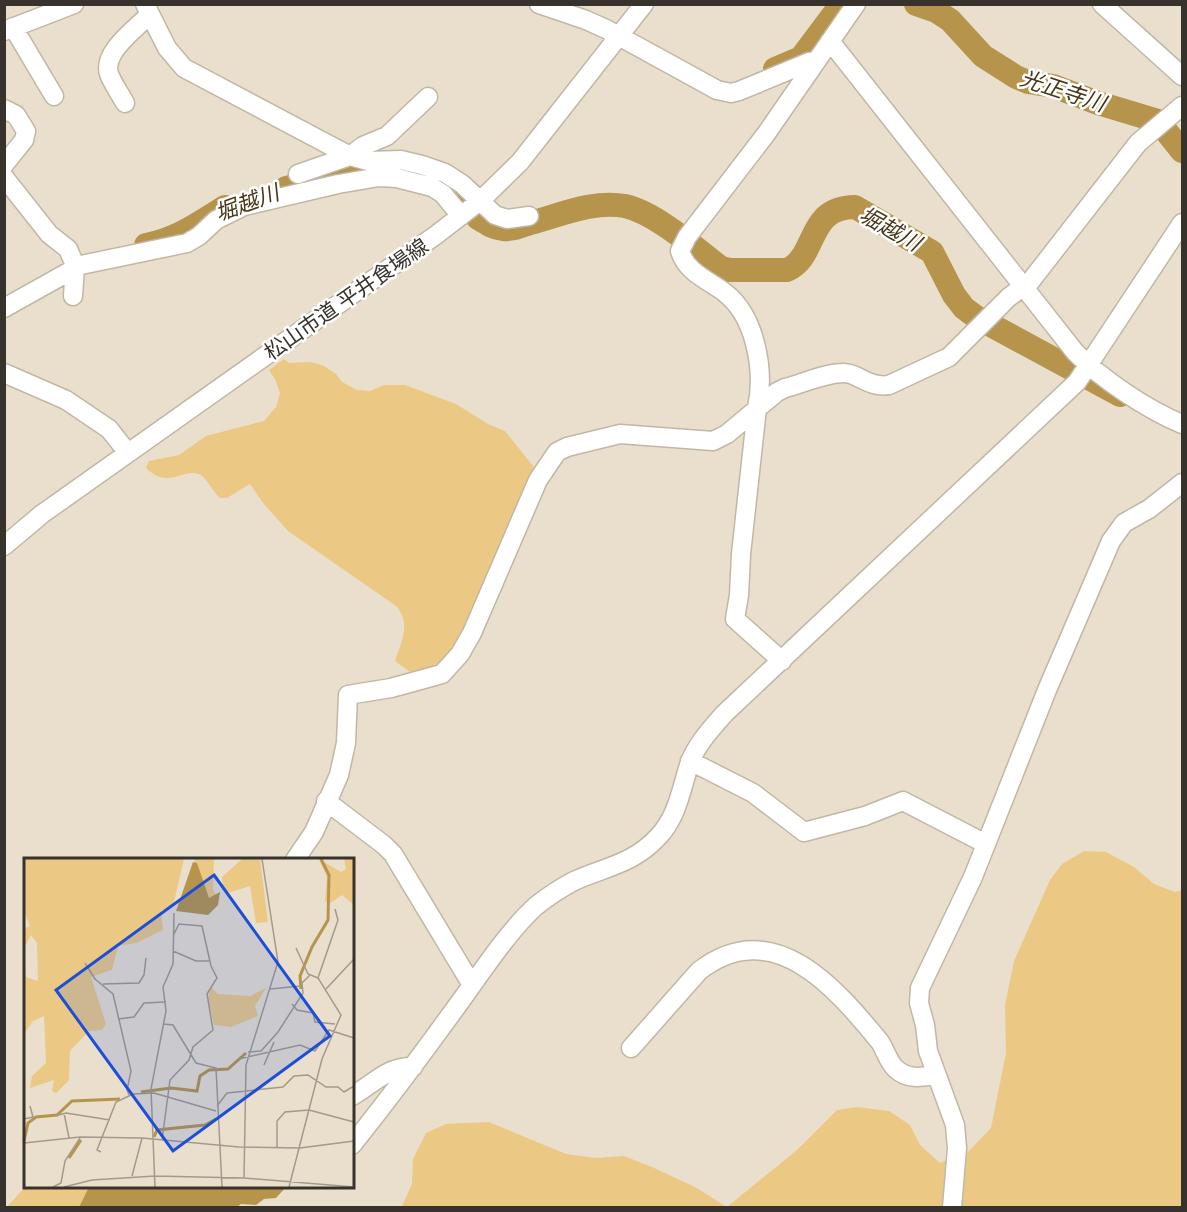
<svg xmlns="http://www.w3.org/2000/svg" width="1187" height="1212" viewBox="0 0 1187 1212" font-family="Figtree,'Noto Sans JP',sans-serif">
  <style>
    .green { fill: #ebc985 }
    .water { fill: #b7944c }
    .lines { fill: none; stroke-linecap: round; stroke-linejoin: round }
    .river { stroke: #b7944c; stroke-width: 24 }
    .minor-casing { stroke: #c0b7a5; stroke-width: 21 }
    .minor { stroke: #fff; stroke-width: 18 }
    .labels { text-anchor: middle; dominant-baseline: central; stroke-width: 5; stroke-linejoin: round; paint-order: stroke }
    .street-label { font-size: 21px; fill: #37332c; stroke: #fff }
    .water-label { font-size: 22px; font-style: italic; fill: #483919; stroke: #fff }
    .inset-river { fill: none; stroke: #b7944c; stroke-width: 3 }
    .inset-road { fill: none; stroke: #a29a8c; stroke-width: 1.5 }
    .view { fill: #1d4ed8; fill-opacity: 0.15; stroke: #1d4ed8; stroke-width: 3 }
    .inset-edge { fill: none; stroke: #37332c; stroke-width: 3 }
  </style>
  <rect width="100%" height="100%" fill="#e9dfcc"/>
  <path class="green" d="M284,359l5,4 22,-1 13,4 12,8 6,8 15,8 13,1 14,-6h21l51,19 32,20 17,7 32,40 -68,157 -23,36 -36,8 -15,-11c6,-20 17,-37 1,-55l-108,-75 -25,-28 -13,-19 -23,14h-7c-7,-6 -13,-19 -19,-23 -17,-9 -32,16 -55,-7l3,-7 30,-6 27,-19 58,-15 12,-14 4,-14 -5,-14 -6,-9z
    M1084,851l22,1 28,15 20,17 21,8 7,-2v317l-781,1 11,-24 1,-25 13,-26 20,-9 43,-2 77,32 30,4 28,-2 28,11 43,20 32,20 70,-57 40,-40 20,-3 32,4 21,14 10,20 20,18 28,-11 23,-24 15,-75 -1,-48 9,-44 36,-81 12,-16z
    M26,1186l63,1 -10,20 -73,1z"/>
  <path class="water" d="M89,1187v-1l197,1 -10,11 -12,1 -8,6 -15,-1 -4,3h-158z"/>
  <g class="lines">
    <path class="river" d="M916,4l20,7 14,9 33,36 33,21 12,5 25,4 45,17 60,18 24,30
      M775,69l26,-11 39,-52 4,-2
      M286,188c42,-11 121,-31 158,-3 6,4 12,11 17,16
      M478,218c8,5 15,10 25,11 10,1 18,-3 27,-6 30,-8 64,-23 95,-17 31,7 70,42 96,62l9,2h57c31,-13 19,-63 68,-63l77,45 22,43 10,13 12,9 144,78
      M146,245c30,-5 53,-22 79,-38"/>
    <g class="minor-casing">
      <path id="minor" d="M145,4l22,44 17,20 166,88 18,5 33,-1 21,5 23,8 17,11 33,31 12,4 22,-3
        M539,4l47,16 20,9 111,61 14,3 8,-2 70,-29 7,-1
        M1102,4l80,72
        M13,27l41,69
        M4,31l70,-27
        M830,41l245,311c26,27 73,58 107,72
        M125,103c-5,-9 -12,-19 -16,-29 -7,-22 28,-46 41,-60
        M4,109l12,6 10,16 -2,9 -20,25
        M298,174l52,-18 13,-10 24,-10 41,-39
        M4,177l45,57 19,15 7,16 -2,31
        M4,308l77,-43 106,-22 12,-7 17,-16 28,-14 94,-22 41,-7 18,1 35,9 11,7 18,22
        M4,373l62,27 43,29 19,24
        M4,546l38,-32 394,-279 44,-34 40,-39 124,-158
        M782,661l-47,-42 4,-24 2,-41 16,-146c8,-37 -1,-92 -33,-116 -16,-12 -38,-20 -44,-41l7,-14 79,-103 90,-130
        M690,761l63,32 51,39 61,-16 38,-15 83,43
        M326,801l58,44 9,9 79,131
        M295,860l19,-28 25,-57 7,-32 2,-48 43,-7 51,-14 18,-20 12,-21 66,-153 19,-28 10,-5 53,-13 93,7 14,-7 50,-42 8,-4c19,-5 40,-15 59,-15 14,0 24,15 45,12l60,-28 60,-60 21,-15 108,-139 44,-37
        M631,1048l68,-77c74,-57 136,16 181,71 6,9 8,20 16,27 12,11 26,8 40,6
        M352,1096c22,-12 35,-30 61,-29
        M352,1145c36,-45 71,-92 105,-139 22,-30 51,-75 79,-100 11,-9 25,-18 38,-25 31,-14 59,-17 84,-44 20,-21 23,-48 32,-75 7,-18 21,-33 34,-48l353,-332 105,-159
        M952,1208l5,-60 -2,-23 -27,-74 -3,-26 -6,-22 1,-15 53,-111 74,-187 64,-149 13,-18 25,-14 33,-26"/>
    </g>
    <use href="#minor" class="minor"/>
  </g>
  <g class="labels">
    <g class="street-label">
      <text transform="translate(346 299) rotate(-35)">松山市道 平井食場線</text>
    </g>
    <g class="water-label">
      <text transform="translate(1063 91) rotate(18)">光正寺川</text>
      <text transform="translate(247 203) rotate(-20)">堀越川</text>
      <text transform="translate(890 229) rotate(29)">堀越川</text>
    </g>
  </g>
  <g transform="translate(24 858)">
    <rect width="330" height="330" fill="#e9dfcc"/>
    <path d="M0,1h160l-11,47 -12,5 2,19 -27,13 -18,3 -6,24 -21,7 15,47 -4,6 -13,1 -19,20 -1,29 -13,13 -4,-2 2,-11 -24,8 2,-12 14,-13 -2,-47 -11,5 -9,13v-105l6,-3 -6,-15zM7,77l6,8 1,38 -12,-4 -2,-29zM190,1l-1,30 3,7 -5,4 -6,-6 -11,-35zM218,1h18l8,63 -12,1 -6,-37 -22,7 -5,-3 -1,-13zM295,1l22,13 5,-3 -2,-10h10v46l-12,-10 -13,9 -4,-3 2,-24zM187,129l7,7 32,2 16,-8 -11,18 3,10 -27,11 -17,-2 -6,-27z" fill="#ebc985" fill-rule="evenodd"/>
    <path d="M169,4l4,1 12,35 11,-6 -2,13 -10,10 -32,-4z" fill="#b7944c"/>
    <path class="inset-river" d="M277,131l-1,-13 12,-29 16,-27 1,-45 -8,-16M117,234l30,-4 26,3 3,-15 9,-6 19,-1 18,-16M130,279l3,-7 48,-5 11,-6M0,283l4,-18 8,-6 21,-2 15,-14 48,-2M45,300l12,-18"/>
    <path class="inset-road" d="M272,90l12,26 10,4M149,93l23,10h14M61,105l10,16 18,15 18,77 -4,19 2,5M79,126l36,-1 5,-8 2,-17M246,131l31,-3M302,131l28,-30M268,146l5,6 16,3 2,9 20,2M94,161l16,-2 10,-14 22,-1M139,166l10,1 23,38 20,5 6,119M224,194l13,-1 17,-19 25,-39 -1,-10 8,-8M215,201l61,-14 15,6 14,-21 25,8M240,207l10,-23M193,248l10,-13 56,-6 11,-11 14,-1 18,12h12l6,5 10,-6M40,255l5,25M31,258l11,-3 44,7M0,261l9,-2 -3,-11M138,282l8,-60 19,-20 4,-13 20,-17 -6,-36 10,-16 -6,-12 -9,-40 -23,-2 -5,10M0,285l56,-6 62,1 97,9 61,1 54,-7M253,289v-26l8,-9 24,-2 45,12M77,294l-4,-2 19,-48 17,-8 21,-1 62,18M108,318l10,-38M220,320l2,-113 32,-103 -16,-103M29,329l8,-4 4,-22 15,-23M40,329l28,-7 63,-4 89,2 110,9M131,329l-4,-98 15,-78 -3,-24 10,-23 1,-51M265,329l33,-128 19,-44 -23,-37 20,-58 -3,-11"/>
    <path class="view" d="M190,17l116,161 -157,115 -117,-161z"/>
    <rect width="330" height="330" class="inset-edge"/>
  </g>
  <rect width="1187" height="1212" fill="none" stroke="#37332c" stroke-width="12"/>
</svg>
